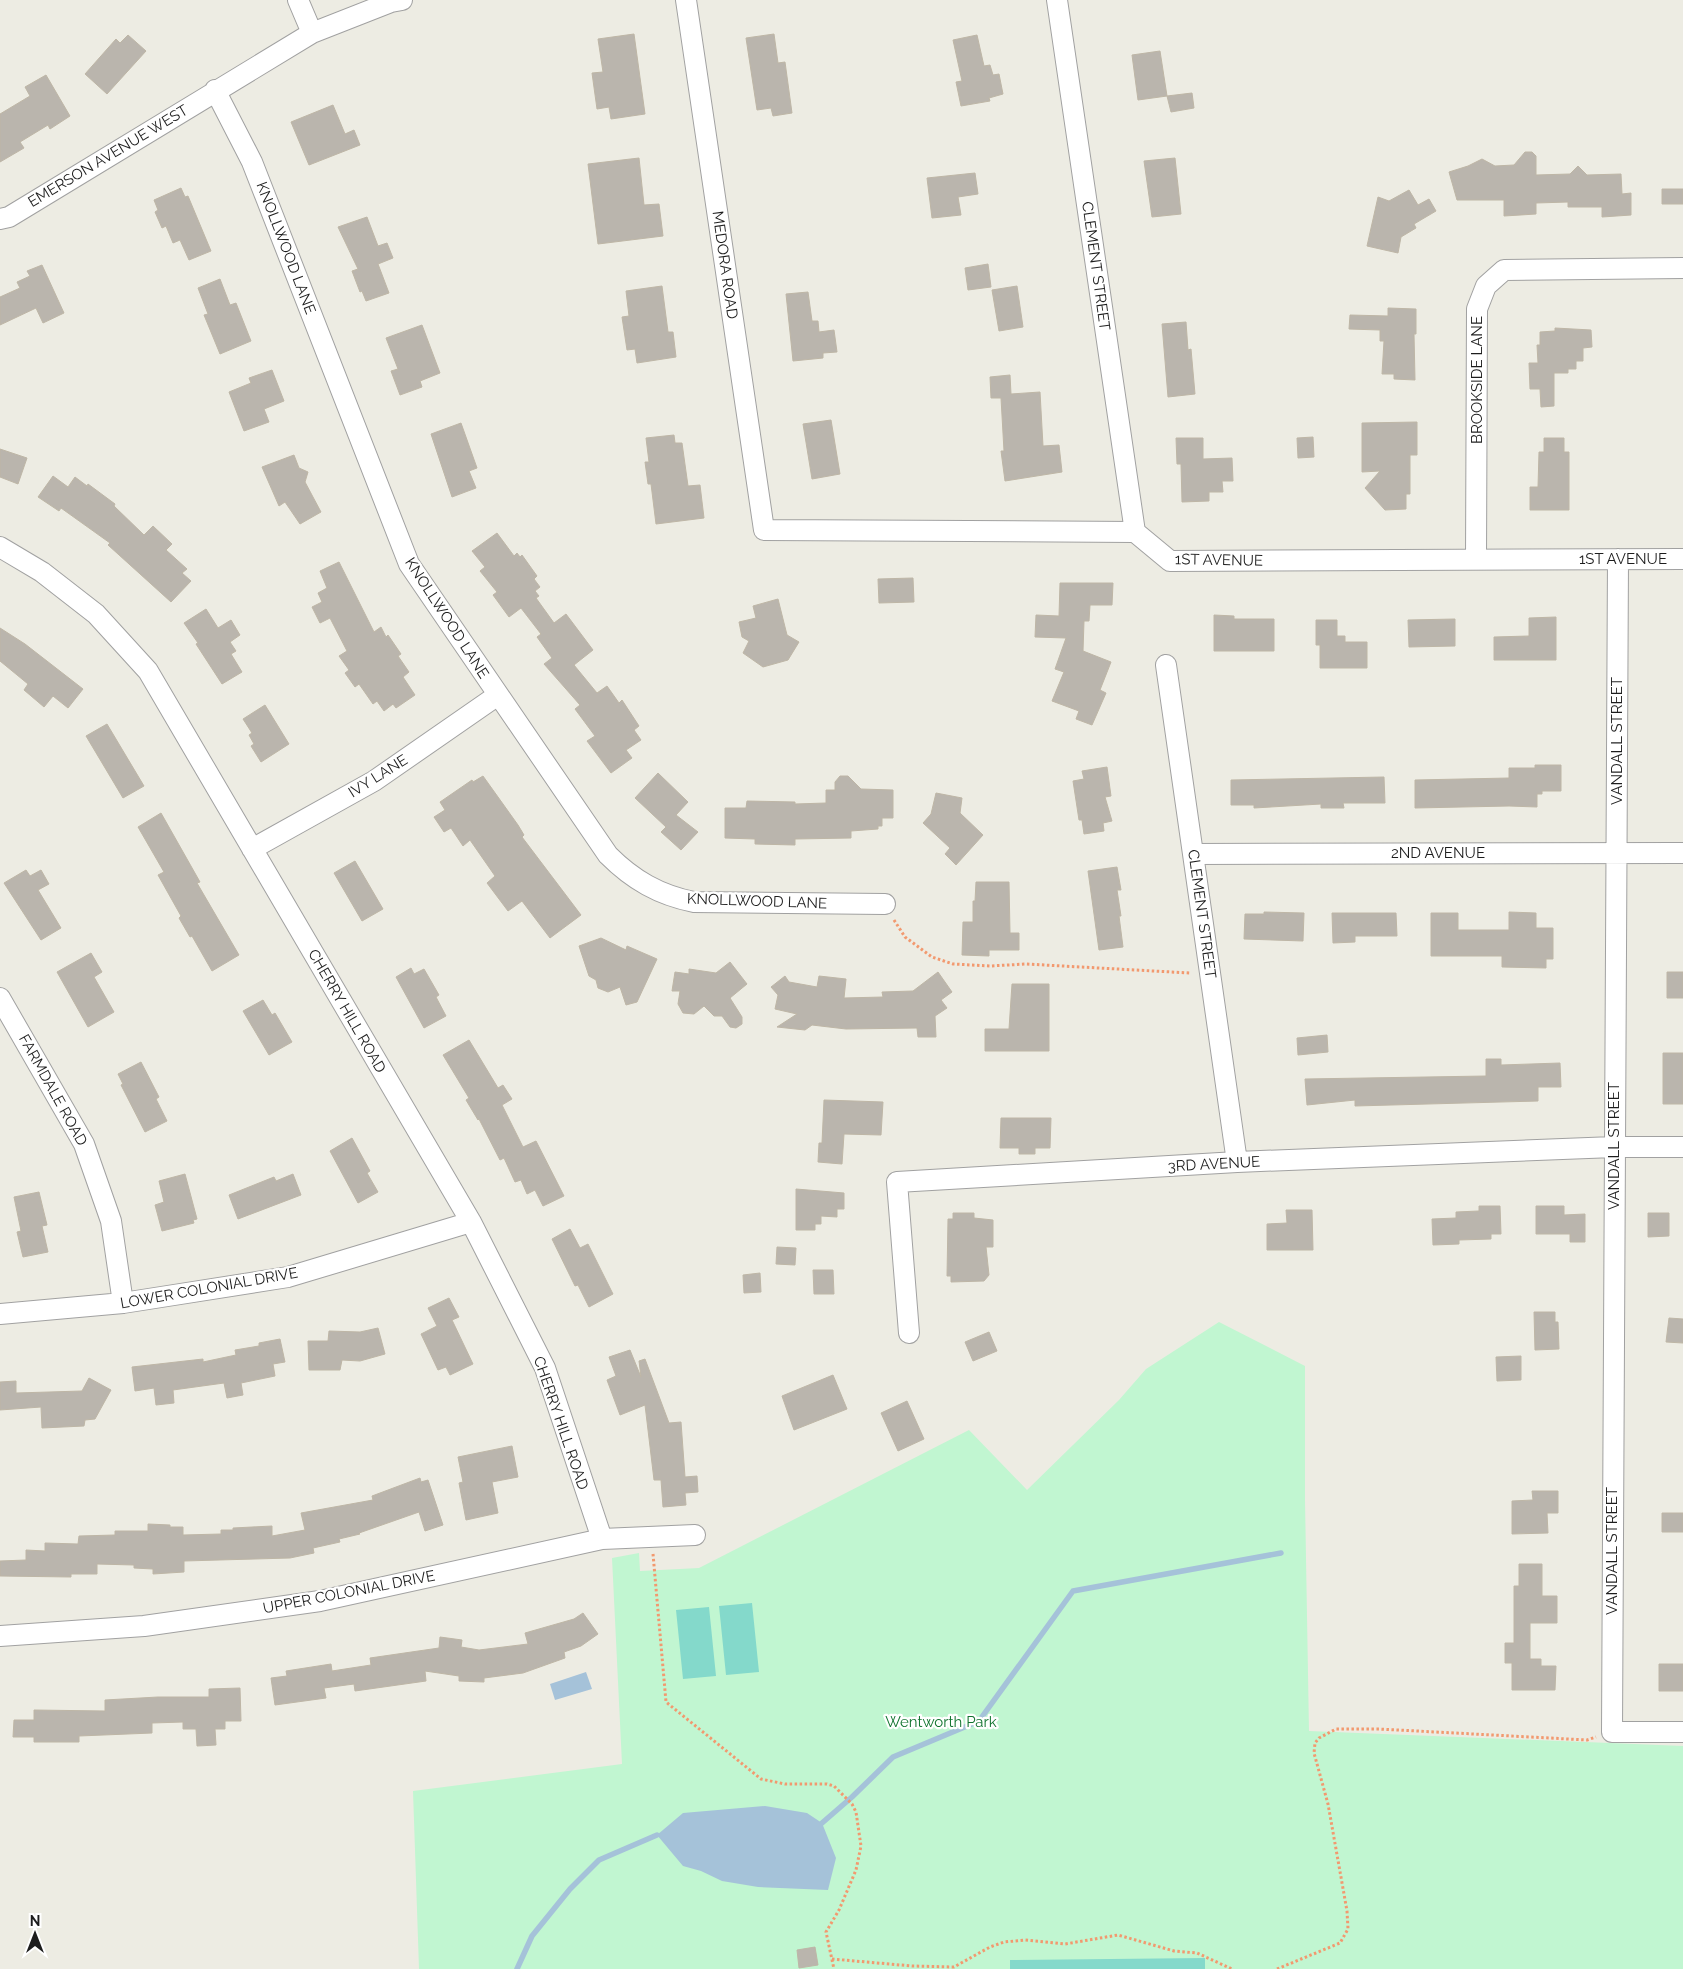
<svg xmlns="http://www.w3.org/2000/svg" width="1683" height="1969" viewBox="0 0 1683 1969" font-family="Raleway,sans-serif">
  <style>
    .park { fill: #c1f6d1 }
    .pitch { fill: #84d9cb }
    .water { fill: #a5c2d9 }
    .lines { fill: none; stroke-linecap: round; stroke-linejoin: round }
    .stream { stroke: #a5c2d9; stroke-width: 5.5 }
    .building { fill: #bab5ad; stroke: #beb6a6 }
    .street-casing { stroke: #a1a1a1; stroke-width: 22 }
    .path { stroke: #f2996f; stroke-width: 3; stroke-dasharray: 2.5 2.5; stroke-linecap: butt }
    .street { stroke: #fff; stroke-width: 20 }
    .labels { text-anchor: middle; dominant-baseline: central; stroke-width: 4.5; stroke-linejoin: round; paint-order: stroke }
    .street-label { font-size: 15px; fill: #1d1d1d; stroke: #fff }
    .park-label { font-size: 15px; fill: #11742f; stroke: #fff }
  </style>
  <rect width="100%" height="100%" fill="#edece3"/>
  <path class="park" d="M1219,1322l86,44v134l4,231 374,15v223h-1264l-6,-178 209,-27 -10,-206 27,-5 1,18 59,-3 270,-138 58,60 92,-90 27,-31z"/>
  <path class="pitch" d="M752,1603l7,69 -33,3 -7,-69z
    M709,1607l7,69 -33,3 -7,-69z
    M1205,1958v11h-195v-9z"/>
  <path class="water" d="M586,1672l6,17 -37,11 -5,-16z
    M765,1806l42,7 15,10 14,35 -8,32 -70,-3 -36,-6 -21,-10 -18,-5 -26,-31 26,-22z"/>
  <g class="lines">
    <path class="stream" d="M822,1823l30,-26 41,-40 86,-36 94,-130 208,-38
      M517,1969l15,-33 38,-47 29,-29 58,-25"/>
  </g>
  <path class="building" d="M634,34l11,80 -34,5 -2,-12 -12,2 -5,-36 11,-1 -5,-33z
    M774,34l4,29 7,-1 7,51 -19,3 -2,-8 -14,2 -11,-72z
    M128,35l18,16 -39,43 -22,-20 31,-35 4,4z
    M977,35l7,31 6,-1 3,10 6,-1 4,20 -14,4 1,3 -29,5 -5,-24 6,-1 -9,-41z
    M1160,51l7,45 -29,4 -6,-45z
    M46,75l24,41 -20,13 -2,-4 -28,17 4,6 -24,14v-48l30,-18 -5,-9z
    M1192,93l2,15 -23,4 -4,-16z
    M333,105l12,29 9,-4 6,15 -51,20 -18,-43z
    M1525,152h7l4,4v19l34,-1 8,-8 9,9 34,-1 1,20 9,-1v22l-29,2v-10h-34v-5l-32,1v11l-32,2v-16h-47l-8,-28 19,-6 14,-7 13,7 19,-1z
    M639,158l5,47 15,-1 4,32 -65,8 -10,-80z
    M1175,158l6,56 -29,3 -8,-56z
    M975,173l3,21 -20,3 3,18 -29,3 -5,-40z
    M181,188l4,9 3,-1 23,55 -22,9 -9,-20 -7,3 -7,-17 -4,2 -7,-16 3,-2 -4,-10z
    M1662,189h21v15h-21z
    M1409,190l9,15 11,-6 7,12 -22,13 2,4 -15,9 -3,16 -31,-7 11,-49 11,4z
    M367,217l11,29 9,-3 6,15 -15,6 11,29 -23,8 -4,-10 -2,1 -8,-21 6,-2 -20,-42z
    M988,264l3,23 -23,3 -3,-22z
    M42,265l22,48 -21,10 -7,-15 -36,17v-28l20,-9 -3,-6 13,-6 -3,-5z
    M220,279l10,26 6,-2 15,38 -31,13 -16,-39 4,-1 -10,-26z
    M662,286l6,46h5l3,25 -39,6 -2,-14 -8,1 -5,-33 7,-1 -3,-25z
    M1017,286l6,41 -24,4 -7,-41z
    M808,292l4,29h6l1,11 15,-2 3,22 -14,1v5l-30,3 -7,-67z
    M1388,308l28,1v25h-2l1,46 -21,-1v-5h-12l2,-33h-4v-11l-31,-1 1,-14 38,1z
    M1186,322l2,28 3,-1 4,45 -27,3 -6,-73z
    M422,325l18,48 -20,8 2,6 -22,8 -9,-24 7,-2 -12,-31z
    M1555,328l36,2 1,17 -9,1v13h-7v8h-8v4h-14v33l-13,1 -1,-18h-10l-1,-26h9l-1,-18h3v-13l15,-1z
    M272,370l12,31 -20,8 5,13 -25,9 -15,-39 22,-9 -2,-5z
    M1010,375l1,19 29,-2 3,54 16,-1 3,27 -57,9 -4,-30h3l-3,-53h-10l-1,-21z
    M831,420l9,54 -28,5 -9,-55z
    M1417,422v33h-7v39h-4v15l-21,1 -20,-22 15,-17 -18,1v-49z
    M461,423l16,45 -8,3 7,17 -24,9 -21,-63z
    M674,435l1,8h7l6,43 12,-1 4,33 -48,6 -5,-40h-3l-3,-22h4l-3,-24z
    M1313,437l1,20 -16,1 -1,-20z
    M1176,438h27v21l29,-1 1,23h-11l1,11h-14v9l-27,1 -1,-38h-4z
    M1544,438h20v14h5v58h-39v-23h8l1,-35h5z
    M0,449l27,9 -9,26 -18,-7z
    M294,455l5,13 9,4 -3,10 16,30 -21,12 -15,-22 -6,4 -17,-39z
    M53,476l15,11 7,-10 12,9 1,-2 27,20 -1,2 30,29 9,-9 19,18 -6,6 21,19 -5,4 9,8 -20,21 -63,-57 2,-2 -49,-35 -2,3 -21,-14z
    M497,533l17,23 3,-3 3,4 2,-2 15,21 -3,3 6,8 -5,4 4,5 -3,2 18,25 12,-9 27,36 -19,15 23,28 10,-7 12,17 3,-3 17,26 -5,4 7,10 -15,10 6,8 -21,15 -24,-32 8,-5 -20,-27 5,-4 -36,-41 8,-6 -15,-21 4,-3 -20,-26 -12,9 -16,-22 4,-3 -17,-21 5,-4 -13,-16z
    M339,562l35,70 7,-5 5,10 2,-2 13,19 -3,2 11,16 -6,5 12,18 -19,13 -3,-4 -9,7 -7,-10 -4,3 -14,-20 -4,3 -10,-14 4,-3 -10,-14 8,-5 -17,-33 -10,5 -8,-16 10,-5 -4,-9 9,-5 -7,-17z
    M913,578l1,24 -35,1 -1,-24z
    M1060,583h53l-1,22h-22l-1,16h-5l-1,30 28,11 -11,28 6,3 -14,32 -16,-6 3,-8 -27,-10 12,-29 -9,-3 11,-31 -31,-1 1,-22 23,1z
    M778,599l9,36 12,7 -11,18 -25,7 -20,-14 6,-12 -7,-4 -3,-15 17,-4 -3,-12z
    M206,609l12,19 13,-8 9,15 -10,7 6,9 -5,3 11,18 -20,12 -26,-40 2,-1 -14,-20z
    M1214,615l20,1v3h40v32h-60z
    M1556,617v43h-62v-23l35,-1v-18z
    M1455,619v27l-46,1 -1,-27z
    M1316,620h21v16h8v6h22v26h-47v-23h-4z
    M0,628l25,16 58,45 -15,19 -15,-12 -9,11 -20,-17 4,-6 -28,-23z
    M265,705l24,39 -28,18 -10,-16 3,-2 -5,-9 3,-2 -9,-14z
    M107,724l37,62 -21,12 -37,-62z
    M1535,765h26v26h-19v3h-5v13l-28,-1 -94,2v-28l94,-2v-10h26z
    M1107,767l4,29 -6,1 7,24 -9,2 1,8 -20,3 -2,-14h-3l-6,-39 11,-2 -2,-8z
    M658,773l30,29 -12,13 22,17 -17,18 -20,-18 5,-5 -31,-29z
    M483,776l35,49 6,10 -2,2 59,78 -31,23 -28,-37 -14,10 -21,-28 8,-7 -25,-36 -7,6 -12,-18 -7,4 -10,-15 11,-7 -5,-8 32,-22 1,2z
    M840,776h8l13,13 32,1v28h-11v8h-4v3l-27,2v7l-56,1v6l-40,-1v-5l-30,-1v-30h21l1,-7 48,1v2l31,-1v-13h9v-8z
    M1384,777l1,26h-42l1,5h-23v-4l-67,4v-3h-23v-25z
    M936,793l26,5 -2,15 23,22 -27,30 -11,-11 5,-6 -27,-25 8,-9z
    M161,813l39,69 -3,1 42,72 -27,16 -20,-35 -2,1 -11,-19 2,-2 -23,-41 6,-3 -26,-45z
    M355,861l28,48 -21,12 -28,-48z
    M1117,867l4,23h-4l4,26h-2l4,31 -24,3 -11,-79z
    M26,870l4,6 11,-6 8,14 -11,6 23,38 -20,12 -37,-57z
    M976,882h33l1,51h9v17h-30v6l-27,-1 1,-33h10v-21h2z
    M1264,912l40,1 -1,28 -59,-2 1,-25h19z
    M1509,912l27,1v15h17v31h-7v9l-44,-1v-11h-71v-43h27v17h51z
    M1332,913h64l1,23h-42v6l-22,1z
    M601,938l25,12 1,-4 30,13 -20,43 -11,3 -6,-18 -12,5 -10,-4 -2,-8 -7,-4 -10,-30z
    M91,953l11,19 -8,5 20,35 -26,15 -31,-55z
    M730,962l17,22 -17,14 12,19v7l-6,4 -6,-1 -8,-11h-8l-10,-10 -10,8 -11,-1 -5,-9 2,-13h-8l3,-19 14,2v-5l27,4z
    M411,968l3,6 10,-5 15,26 -3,2 10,19 -22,12 -28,-51z
    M938,972l14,20 -11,8 6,8 -12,8 1,21h-18l-1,-9 -71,1 -34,-4 -7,5 -28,-3 20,-13 -22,-5 3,-14 -7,-8 14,-11 4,6 28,5 2,-11 27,3 -2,19 39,-1 -1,-5 31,-1z
    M1667,972h16v26h-16z
    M1012,984h37v67h-64v-22h24z
    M263,1000l9,15 3,-2 17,29 -23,13 -26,-44z
    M1327,1035l1,17 -30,3 -1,-17z
    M469,1040l29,48 5,-3 9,14 -10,6 21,42 13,-6 28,55 -21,10 -8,-16 -8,4 -6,-14 -6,2 -11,-24 -4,2 -21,-41 -1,1 -12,-20 3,-2 -26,-43z
    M1663,1053h20v51h-20z
    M1486,1059h15v6l59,-2 1,24h-23v14l-183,5v-6l-48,5 -2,-26 181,-3z
    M141,1062l18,35 -3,2 11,22 -22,11 -24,-47 2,-1 -5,-10z
    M824,1100l59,2 -2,33 -37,-1 -2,30 -24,-2 1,-19h3z
    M1001,1118h50l-1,30h-15v6h-16v-6h-19z
    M352,1138l18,33 -3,2 11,19 -20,11 -28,-52z
    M185,1174l12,45 -4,1 1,3 -32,8 -7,-26 9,-3 -5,-21z
    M293,1174l8,21 -63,24 -9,-24 45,-18 2,4z
    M796,1189l48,4v16h-7v8l-16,-1v8h-6v6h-19z
    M39,1192l8,33 -5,1 6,26 -25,5 -6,-25 4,-1 -7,-34z
    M1479,1206h21l1,28h-10v5l-32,1v4l-26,1 -1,-26 24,-1v-6l23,-1z
    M1536,1206h28v9l21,-1v28h-15v-8h-34z
    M1286,1210h26l1,40h-46v-26l20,-1z
    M953,1213h21v5l19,2v27h-7l3,28 -5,6 -33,1v-6h-4l1,-57h5z
    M1648,1213h21v23l-21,1z
    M570,1229l10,19 8,-4 25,50 -24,13 -11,-22 -3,1 -23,-47z
    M777,1247l19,1 -1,17 -19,-1z
    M813,1270h20l1,24h-20z
    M760,1273l1,19 -17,1 -1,-18z
    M449,1298l10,19 -7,3 21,44 -23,11 -4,-8 -8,3 -17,-36 16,-8 -9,-18z
    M1534,1312h21v10h3l1,27 -24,1z
    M1669,1318l14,1v24l-17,-1z
    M378,1328l7,26 -25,7 -18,-1 -2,10h-31l-1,-29h20l1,-10 31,1z
    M989,1332l8,19 -24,10 -8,-19z
    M280,1339l5,23 -12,2 2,12 -34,7 2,12 -16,3 -3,-15 -51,7 1,13 -18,2 -2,-17 -19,3 -3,-24 71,-8v3l33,-7 -1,-5 24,-4v-3z
    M630,1350l11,27 -2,-16 6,-2 24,64 12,-1 4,55 12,-1 1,16 -13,1 1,12 -23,2 -2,-27h-7l-9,-75 -25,10 -13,-35 9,-4 -7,-19z
    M1521,1356v24l-24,1 -1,-24z
    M833,1375l14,34 -53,21 -12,-34z
    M89,1378l22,12 -16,29 -10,1 -1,6 -42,2 -1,-21 -41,3v-28l16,-1v12l66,-2z
    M907,1401l17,38 -26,12 -17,-38z
    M512,1446l6,31 -26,5 6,31 -32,7 -7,-37 4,-1 -5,-25z
    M420,1478l1,4 7,-2 15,45 -18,6 -6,-19 -60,21 1,1 -21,5 1,3 -27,6 1,5 -24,5 -106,3v11l-31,2v-5l-19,-1v-3l-37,-1v10h-26v3l-71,-1v-15l26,-1v-10l19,1v-8l33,1 1,-8 36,-1v-4h33v-7l22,1v2h13v8l38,-1v-4h12v-2l39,-2v10l33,-6 -4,-17 72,-13 -1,-4z
    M1532,1491h26v22h-11l1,20 -36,1v-33l21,-1z
    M1662,1513h21v19h-21z
    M1519,1564h23v32h15v27h-27v36h11v7h15l-1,24h-43v-27h-7v-20h9v-57h5z
    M583,1613l15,21 -17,12 -17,6 1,6 -42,15 -39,5v4l-25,-1v-5l-34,-5 1,10 -71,10 -1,-7 -30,4 2,10 -51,7 -4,-27 16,-2 -1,-5 45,-7 1,7 39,-6 -1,-7 69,-10 1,-11 22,3 -1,7 18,3 49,-6 -3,-11 49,-14z
    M1659,1664h24v27h-24z
    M240,1688l1,33h-16v8h-10l1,16 -19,1 -1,-17h-13v-7l-31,1v10l-73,3v6h-45v-5h-21l1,-17h20v-10l71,1v-11l53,-3h51v-8z
    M815,1947l3,18 -19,3 -2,-18z"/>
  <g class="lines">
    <g class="street-casing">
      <path id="street" d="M298,0l14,33
        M686,0l78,530 371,2 35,29 513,-2
        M1057,0l78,532
        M215,90l37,72 157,402 199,291c25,25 51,40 86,47l191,2
        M0,219l9,-2 303,-184 79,-31 11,-2
        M0,547l42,25 54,42 52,57 323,551 74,146 57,171
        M1476,559l1,-250 9,-23 18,-16 179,-2
        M1618,559l-6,1173h71
        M1166,665l71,497
        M252,849l122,-68 124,-86
        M1194,854l489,-1
        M0,998l84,146 27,77 12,82
        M0,1314l123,-11 165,-26 183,-55
        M909,1333l-12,-151 340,-20 377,-15h69
        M0,1636l144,-10 176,-25 282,-62 93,-4"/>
    </g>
    <path class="path" d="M894,920l11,17 27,20 21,7 37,2 36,-2 164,9
      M653,1554l13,148 95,77 24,5h42l7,2 18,18 4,8 5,34 -5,24 -17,40 -13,22 8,37
      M832,1959l80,7 42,1 36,-20 14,-5 21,-2 40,4 53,-9 56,16 23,2 35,16
      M1277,1969l63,-26 8,-14 -1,-18 -19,-107 -14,-51 1,-10 4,-5 17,-9h43l208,11 9,-3"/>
    <use href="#street" class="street"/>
  </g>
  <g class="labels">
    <g class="street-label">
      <text transform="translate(108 156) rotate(-31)">EMERSON AVENUE WEST</text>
      <text transform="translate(286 248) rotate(69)">KNOLLWOOD LANE</text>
      <text transform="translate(725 265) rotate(82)">MEDORA ROAD</text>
      <text transform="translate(1096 266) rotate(82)">CLEMENT STREET</text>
      <text transform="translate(1477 380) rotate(-90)">BROOKSIDE LANE</text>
      <text x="1623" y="559">1ST AVENUE</text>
      <text transform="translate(1219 560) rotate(1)">1ST AVENUE</text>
      <text transform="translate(447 618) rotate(57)">KNOLLWOOD LANE</text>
      <text transform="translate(1617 741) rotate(-90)">VANDALL STREET</text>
      <text transform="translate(378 776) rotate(-32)">IVY LANE</text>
      <text x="1438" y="853">2ND AVENUE</text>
      <text transform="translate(757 901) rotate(2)">KNOLLWOOD LANE</text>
      <text transform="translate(1202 914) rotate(82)">CLEMENT STREET</text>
      <text transform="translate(347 1011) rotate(60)">CHERRY HILL ROAD</text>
      <text transform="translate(53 1090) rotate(61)">FARMDALE ROAD</text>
      <text transform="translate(1614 1146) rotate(-90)">VANDALL STREET</text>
      <text transform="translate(1214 1164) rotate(-3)">3RD AVENUE</text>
      <text transform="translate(209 1288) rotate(-10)">LOWER COLONIAL DRIVE</text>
      <text transform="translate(561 1423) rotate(71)">CHERRY HILL ROAD</text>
      <text transform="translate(1612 1551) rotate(-90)">VANDALL STREET</text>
      <text transform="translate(349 1592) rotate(-11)">UPPER COLONIAL DRIVE</text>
    </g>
    <g class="park-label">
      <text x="941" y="1722">Wentworth Park</text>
    </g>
  </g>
  <g transform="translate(35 1934)" stroke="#ffffff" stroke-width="4" paint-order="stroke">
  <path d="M0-4L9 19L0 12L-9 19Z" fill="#1d1d1d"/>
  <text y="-8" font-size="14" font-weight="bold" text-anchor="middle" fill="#1d1d1d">N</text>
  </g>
</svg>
